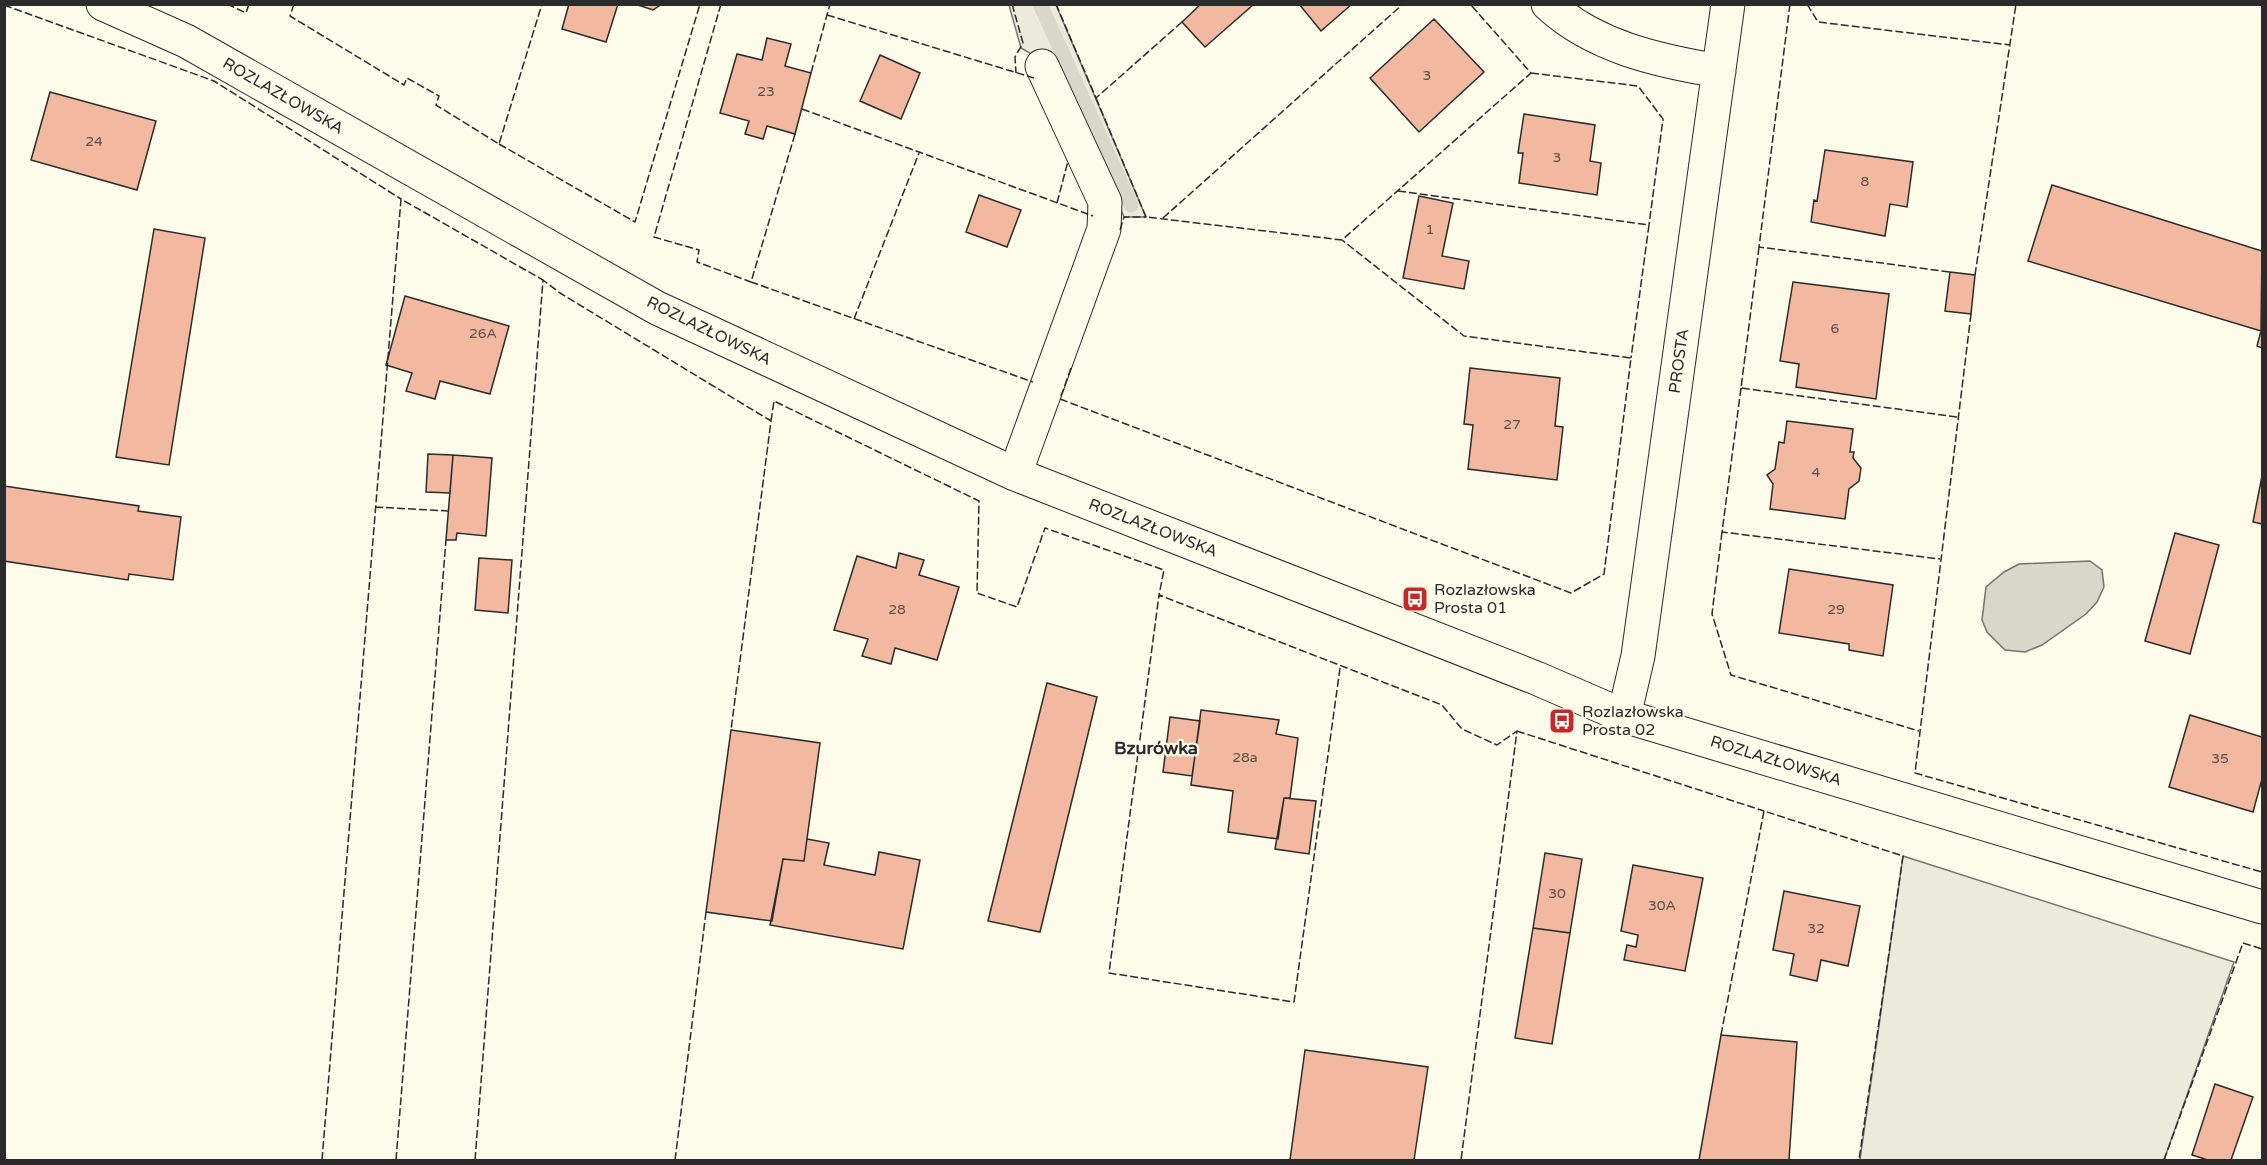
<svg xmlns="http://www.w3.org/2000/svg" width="2267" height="1165" viewBox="0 0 2267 1165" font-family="'Varela Round',sans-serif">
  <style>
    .green { fill: #ecebdb; stroke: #74746e; stroke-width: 1.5 }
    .water { fill: #d8d7c9; stroke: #74746e; stroke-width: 1.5 }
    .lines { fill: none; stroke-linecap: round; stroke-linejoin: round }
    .stream { stroke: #d8d7c9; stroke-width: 15 }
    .building { fill: #f2b8a0; stroke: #2b2b2b; stroke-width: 1.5 }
    .minor-casing { stroke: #2b2b2b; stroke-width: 35 }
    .minor { stroke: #fdfbea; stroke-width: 33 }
    .fence { stroke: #2b2b2b; stroke-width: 1.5; stroke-dasharray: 8 3; stroke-linecap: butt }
    .labels { text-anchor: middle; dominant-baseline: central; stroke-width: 4.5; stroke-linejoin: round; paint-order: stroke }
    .number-label { font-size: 14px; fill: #5d4e48 }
    .street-label { font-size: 16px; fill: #2b2b2b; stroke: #fdfbea }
    .poi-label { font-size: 16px; fill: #2b2b2b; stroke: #fdfbea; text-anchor: start }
    .neighbourhood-label { font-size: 18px; font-weight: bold; fill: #2b2b2b; stroke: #fdfbea }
  </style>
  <rect width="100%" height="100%" fill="#fdfbea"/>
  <path class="green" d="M1009,5h47l90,212h-22l-63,-146 -40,-23z
    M1903,856l331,106 -70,198h-304z"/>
  <path class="water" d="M2090,561l12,9 2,17 -7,15 -11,12 -44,31 -17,7 -20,-2 -18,-18 -5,-12 4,-33 18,-15 15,-8z"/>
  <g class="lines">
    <path class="stream" d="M1040,4l91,201"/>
  </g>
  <path class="building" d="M569,4h49l-12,38 -44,-13z
    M635,4h27l-9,6z
    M1201,4h51l1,1 -48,42 -23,-25z
    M1299,4h53l-31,27z
    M1434,19l50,53 -65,60 -49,-54z
    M767,38l24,6 -6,22 26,7 -16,61 -28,-8 -4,13 -18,-5 4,-13 -29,-8 17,-59 25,6z
    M880,55l40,18 -19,46 -41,-18z
    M50,92l106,29 -19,69 -106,-30z
    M1524,114l71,11 -5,36 11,2 -4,32 -78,-12 4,-30h-5z
    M1825,150l88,12 -6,45 -17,-3 -5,32 -74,-14 3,-22 3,1z
    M2052,185l210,66 -1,80 -233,-70z
    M979,195l42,15 -14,37 -41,-15z
    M1419,196l34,7 -11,53 27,5 -5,28 -61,-11z
    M154,229l51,9 -36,227 -53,-8z
    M1950,272l25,3 -4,39 -26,-3z
    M1793,282l96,12 -13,105 -80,-12 3,-23 -19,-3z
    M405,296l104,30 -19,68 -50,-13 -5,18 -29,-8 6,-18 -26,-8z
    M2262,327v21l-5,-2z
    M1470,368l90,10 -5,48 8,1 -6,53 -89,-11 5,-44 -9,-1z
    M1787,421l66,8 -3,23h4l-1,6 8,10 -2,13 -10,8 -4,30 -75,-10 3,-25 -6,-9 8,-6 4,-27 5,1z
    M428,454l25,1 -3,38 -24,-1z
    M453,455l39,3 -6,78 -29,-3 -1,7h-10z
    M2262,476v48l-9,-2z
    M4,486l135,20 -1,5 43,6 -8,63 -44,-6 -1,6 -124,-19z
    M2175,533l44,12 -29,109 -45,-13z
    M899,553l25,7 -5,15 40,12 -22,73 -42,-12 -4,16 -29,-8 6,-17 -34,-9 23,-74 39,12z
    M479,558l33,2 -4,53 -33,-3z
    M1789,569l104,16 -10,71 -34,-6v-6l-70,-11z
    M1047,683l50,14 -57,235 -52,-11z
    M1201,710l78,10 -3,14 22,4 -8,60h-6l-6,41 -50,-7 5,-41 -42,-6z
    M2190,715l72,22v42l-9,33 -84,-25z
    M1170,717l30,4 -8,55 -29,-4z
    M731,730l89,13 -16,118 -21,-2 -11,62 -66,-9z
    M1284,798l32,3 -7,53 -34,-5z
    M807,839l22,4 -5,22 51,10 4,-23 41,8 -17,89 -133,-24 13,-66 21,2z
    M1545,853l37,6 -12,74 -37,-5z
    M1633,865l70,13 -18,93 -61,-11 3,-15 9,2 2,-12 -17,-4z
    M1784,891l76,15 -12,60 -27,-6 -4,21 -27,-6 4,-21 -21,-4z
    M1533,928l37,5 -18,111 -37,-6z
    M1721,1035l76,7 -8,118h-90z
    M1305,1050l123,17 -14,93h-124z
    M2215,1084l38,13 -22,63h-23l-16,-5z"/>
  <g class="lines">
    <g class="minor-casing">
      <path id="minor" d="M103,4l83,37 471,267 358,166 521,204 88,38 638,191
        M1548,4c46,43 111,57 171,67
        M1015,474l89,-245 1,-27 -63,-136
        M1624,716l14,-60 90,-652"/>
    </g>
    <use href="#minor" class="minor"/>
    <path class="fence" d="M227,4l19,9 3,-9
      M294,4l-4,12 114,69 3,-7 32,18 -3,9 63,39 43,-140
      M721,4l-67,233 45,13 -2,12 54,20
      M1012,4l11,39 -8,14 1,16
      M1056,4l40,94 86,-76
      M1790,4l-31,243 191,25
      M1807,4l11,18 192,23
      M4,5l210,76 187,118
      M827,15l207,63
      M811,73l19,-69
      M1531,73l107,13 25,33 -14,106
      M1096,98l50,119 196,23 189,-167 -61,-69
      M802,109l291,107
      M795,134l-44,148 282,100
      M499,144l136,78 65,-218
      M1398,191l251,34 -18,133
      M1057,203l11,-42
      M1163,218l240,-214
      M1120,230l4,-13h22
      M1759,247l-18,141 216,29
      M1975,275l41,-271
      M1971,314l-56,459 347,99
      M854,319l65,-166
      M1071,368l-11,31 511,194 33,-19 27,-216 -167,-22 -122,-96
      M1741,388l-19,144 218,27
      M771,421l3,-20 205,100 -2,92 40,14 28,-79 119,42 -5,25
      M375,507l73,4
      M1722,532l-10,82 19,61 188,56
      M1340,668l-46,334 -185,-29 50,-378 283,110 20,24 35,16 20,-14 -56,429
      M1517,731l247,80
      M1721,1035l43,-224 139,45 -44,304
      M322,1160l79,-961 142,81
      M396,1160l50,-620
      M475,1160l68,-880 17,13 211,128 -40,309
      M675,1160l31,-248
      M2164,1160l79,-217 19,6"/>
  </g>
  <defs>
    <g id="bus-square" transform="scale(1.35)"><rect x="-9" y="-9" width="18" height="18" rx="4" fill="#c62828" stroke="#fdfbea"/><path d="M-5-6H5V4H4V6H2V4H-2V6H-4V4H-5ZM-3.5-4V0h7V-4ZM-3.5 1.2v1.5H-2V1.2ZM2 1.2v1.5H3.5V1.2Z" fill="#fff"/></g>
  </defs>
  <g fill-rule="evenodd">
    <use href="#bus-square" x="1415" y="599"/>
    <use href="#bus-square" x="1562" y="721"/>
  </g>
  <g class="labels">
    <g class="number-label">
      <text x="1427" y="75">3</text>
      <text x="766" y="91">23</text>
      <text x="94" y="141">24</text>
      <text x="1557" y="157">3</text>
      <text x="1865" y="181">8</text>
      <text x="1430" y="229">1</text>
      <text x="1835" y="328">6</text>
      <text x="483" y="333">26A</text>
      <text x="1512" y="424">27</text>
      <text x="1816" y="472">4</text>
      <text x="897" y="609">28</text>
      <text x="1836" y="609">29</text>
      <text x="1245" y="757">28a</text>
      <text x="2220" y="758">35</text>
      <text x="1557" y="893">30</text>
      <text x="1662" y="905">30A</text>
      <text x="1816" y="928">32</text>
    </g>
    <g class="street-label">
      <text transform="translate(283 96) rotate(30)">ROZLAZŁOWSKA</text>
      <text transform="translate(709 331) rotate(26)">ROZLAZŁOWSKA</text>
      <text transform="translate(1679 361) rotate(-82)">PROSTA</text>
      <text transform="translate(1153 528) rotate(21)">ROZLAZŁOWSKA</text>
      <text transform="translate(1776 761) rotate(17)">ROZLAZŁOWSKA</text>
    </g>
    <g class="poi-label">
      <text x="1434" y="590">Rozlazłowska<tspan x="1434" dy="18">Prosta 01</tspan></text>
      <text x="1582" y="712">Rozlazłowska<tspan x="1582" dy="18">Prosta 02</tspan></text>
    </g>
    <g class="neighbourhood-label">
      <text x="1156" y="748">Bzurówka</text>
    </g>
  </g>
  <rect width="2267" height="1165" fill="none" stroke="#2b2b2b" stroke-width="12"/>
</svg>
